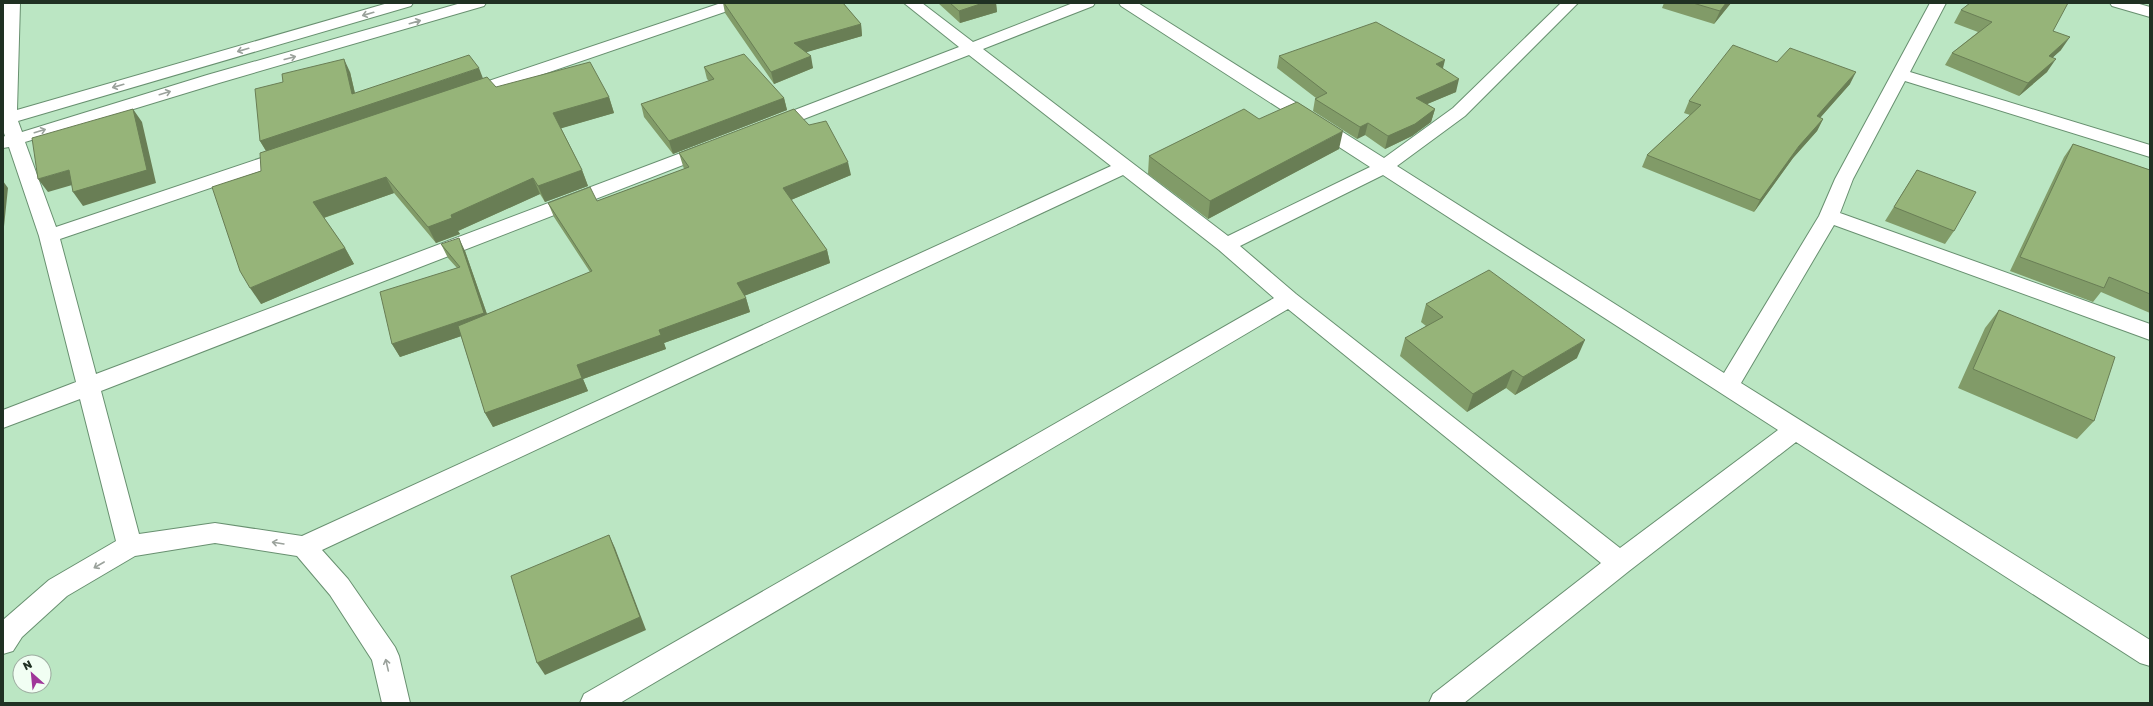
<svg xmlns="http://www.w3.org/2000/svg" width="2153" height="706" viewBox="0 0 2153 706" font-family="'Golos Text',sans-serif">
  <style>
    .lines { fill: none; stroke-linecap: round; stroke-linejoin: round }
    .minor-casing { stroke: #689070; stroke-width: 2 }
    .minor { fill: #fff; fill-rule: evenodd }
    .wall { fill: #819b68 }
    .shaded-wall { fill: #697e55 }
    .building { fill: #96b479; stroke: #697e55 }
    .oneway { stroke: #9ba29c }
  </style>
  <rect width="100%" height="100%" fill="#bbe6c3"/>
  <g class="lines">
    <g class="minor-casing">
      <path id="minor" d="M4,3h16l-3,107 371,-107h25l-2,3 -393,115 4,11 185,-57 254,-72h25l-2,3 -265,77 -194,59 31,85 226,-76 7,-2 7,2 2,4 -2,4 -236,80 36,135 606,-229 6,-2 6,2 3,4 -3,4 -613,238 38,143 76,-11 87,13 809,-370 -142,-111 -191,74 -6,1 -6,-1 -3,-4 3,-4 193,-74 -55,-44h18l51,39 100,-39h22l-2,3 -110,43 245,187 142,-69 -249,-161 -2,-3h19l246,155 69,-50 108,-105h17l-113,113 -68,50 327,207 95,-157 16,-37 95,-176h16l-36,69 240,73v12l-245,-76 -52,98 -13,34 310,111v16l-316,-115 -93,158 409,257v26l-10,-3 -344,-221 -167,129 -165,132h-35l4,-9 168,-131 -313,-254 -668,394h-40l4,-9 690,-396 -55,-48 -96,-75 -801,375 26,29 47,68 4,9 11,47h-28l-10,-43 -42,-65 -33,-39 -82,-13 -80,13 -68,40 -45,41 -9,14 -10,3v-34l46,-40 67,-39 -36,-142 -77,29v-18l73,-28 -37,-146 -30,-89 -6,1v-11l2,-1 -2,-6zM1383,175l395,255 -158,118 -324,-254 -56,-48z
        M721,3h23l-2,3 -271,93 -6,1 -6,-1 -3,-4 3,-4z
        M2110,3h26l14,4v10l-38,-11z"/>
    </g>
    <use href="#minor" class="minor"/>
  </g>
  <path class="wall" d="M723,3h120l18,21 1,12 -56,16 7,16 -39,16 -49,-71z
    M938,3h58l1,9 -37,11z
    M1664,3h67l-17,21 -52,-16z
    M1961,10l92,21 8,19 -9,8 -5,14 -28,24 -74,-31 7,-12 26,-21 -24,-9z
    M1279,56l164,13 13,23 -29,12 8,5 -4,13 -19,14 -27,13 -20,-14 -8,4 -44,-28 2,-12 1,-1 -39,-30z
    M1777,62l73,22 -30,34 3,1 -6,12 -24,27 -39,54 -112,-45 5,-12 43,-40 -6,-2 5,-12z
    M704,67l80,31 3,12 -114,44 -29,-37 -3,-13 68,-23 -2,-2z
    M350,72l5,21 128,-15 13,9 113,10 5,16 -53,15 21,42 6,16 -43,16 -5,-8 -82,37 2,3 -24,9 -42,-50 -70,25 21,30 9,16 -93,40v-133l5,-20 -6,-10z
    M2073,144l77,26v143l-49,-21 -8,10 -83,-31 54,-114z
    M1339,149l-131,70 -60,-45 1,-18z
    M679,153l172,22 -60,25 36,50 3,13 -86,33 2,2 4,14 -86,31 2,6 -83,30 5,12 -95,36 -8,-14 -24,-77 -61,21 -8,-13 65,-76 -9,-10 -7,-14 24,7 22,63 103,-42 -36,-55 -6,-14 49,-2 87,-32 -1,-3z
    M1917,170l37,61 -9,13 -60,-23z
    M1426,304l151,54 -62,37 -9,-7 -39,24 -67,-56 5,-18 21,-12 -5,-4z
    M1999,310l95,111 -17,18 -119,-51 27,-60z"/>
  <path class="shaded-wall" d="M983,3h13l1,9 -37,11 -1,-12z
    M1726,3h5l-17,21 6,-13z
    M861,24l1,12 -65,19 -3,-12z
    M2070,37l-9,13 -21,19 9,-13z
    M811,56l2,12 -39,16 -3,-12z
    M344,59l6,13 8,35 -6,-13z
    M2056,59l-9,13 -28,24 9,-13z
    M1445,60l-3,12 -6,-8z
    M479,68l5,13 -216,73 -8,-13z
    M1856,72l-6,12 -39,44 6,-12z
    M1459,79l-3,13 -43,18 3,-12z
    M609,97l5,16 -55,16 -6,-16z
    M784,98l3,12 -114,44 -4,-13z
    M133,109l9,13 14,61 -73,23 -10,-14z
    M1435,109l-4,13 -19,14 -27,13 3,-13z
    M1823,119l-6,12 -24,27 -39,54 6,-12 39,-54z
    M1368,123l-3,12 -8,4 3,-12z
    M1343,131l-4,18 -131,70 2,-18z
    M848,162l3,13 -65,27 -3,-14z
    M69,170l10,13 -31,9 -10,-13z
    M582,170l6,16 -43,16 -7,-16z
    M386,177l8,16 -71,25 -10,-16z
    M533,178l7,16 -82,37 2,3 -24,9 -8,-16 23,-12z
    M3,181l5,7 -5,48z
    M459,238l6,13 26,75 -91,31 -8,-13 92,-31z
    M345,248l9,16 -93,40 -11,-16z
    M827,250l3,13 -89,34 -4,-14z
    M746,298l4,14 -86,31 2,6 -83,30 5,12 -95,36 -8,-14 92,-48 82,-35z
    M1585,340l-8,18 -62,37 8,-18z
    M1513,370l-7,18 -39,24 6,-18z
    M609,535l6,13 31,82 -101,45 -8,-12z"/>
  <path class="building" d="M724,3h119l18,21 -67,19 17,13 -40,16z
    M950,3h33l-24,8z
    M1693,3h33l-6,8z
    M1970,3h98l-15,28 17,6 -21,19 7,3 -28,24 -76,-30 40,-31 -31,-12z
    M1376,22l69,38 -9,4 23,15 -43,19 19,11 -20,15 -27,12 -20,-13 -8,4 -45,-28 12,-6 -48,-37z
    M1733,45l44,17 13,-14 66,24 -39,44 6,3 -24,27 -39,54 -113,-45 54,-50 -12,-4z
    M744,54l40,44 -115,43 -28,-37 73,-25 -10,-12z
    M469,55l10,13 -219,73 -5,-52 28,-7 -1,-8 62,-15 8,35z
    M590,62l19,35 -56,16 29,57 -44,16 -5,-8 -82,37 1,3 -24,9 -42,-50 -73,25 32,46 -95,40 -10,-17 -28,-84 49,-16 -1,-18 227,-76 9,10z
    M1297,102l46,29 -133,70 -61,-45 95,-47 15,10z
    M133,109l14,61 -74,22 -4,-22 -31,9 -6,-41z
    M794,109l15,16 17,-4 22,41 -65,26 44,62 -90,33 9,15 -87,32 2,5 -84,30 5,13 -97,35 -27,-87 134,-55 -44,-68 42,-16 7,14 92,-34 -10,-14z
    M2073,144l77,26v124l-41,-17 -5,11 -84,-31z
    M1917,170l59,22 -22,39 -60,-24z
    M459,238l25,75 -92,31 -12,-52 80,-25 -19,-23z
    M1489,270l96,70 -62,37 -10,-7 -40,24 -68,-56 38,-21 -17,-13z
    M1999,310l116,47 -21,64 -121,-52z
    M609,535l31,82 -103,46 -26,-87z"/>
  <defs><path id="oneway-shaft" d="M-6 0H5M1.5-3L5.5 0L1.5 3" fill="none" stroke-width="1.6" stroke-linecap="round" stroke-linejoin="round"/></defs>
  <g class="oneway">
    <use href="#oneway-shaft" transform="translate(368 14) rotate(164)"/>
    <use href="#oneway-shaft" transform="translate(415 22) rotate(-16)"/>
    <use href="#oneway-shaft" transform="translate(243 50) rotate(164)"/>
    <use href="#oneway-shaft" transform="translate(290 58) rotate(-15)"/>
    <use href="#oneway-shaft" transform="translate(118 86) rotate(164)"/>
    <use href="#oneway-shaft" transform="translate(165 93) rotate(-17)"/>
    <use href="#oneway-shaft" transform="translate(40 131) rotate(-17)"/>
    <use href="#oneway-shaft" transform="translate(278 543) rotate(-171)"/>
    <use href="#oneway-shaft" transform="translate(99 565) rotate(150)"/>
    <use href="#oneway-shaft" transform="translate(387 665) rotate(-103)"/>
  </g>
  <rect width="2153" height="706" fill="none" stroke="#203123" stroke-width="8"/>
  <g transform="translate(32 674) rotate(333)"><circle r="19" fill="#f1fef3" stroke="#9daca0"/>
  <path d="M0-3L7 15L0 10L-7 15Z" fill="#9f3699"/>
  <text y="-6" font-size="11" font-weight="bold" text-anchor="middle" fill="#203123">N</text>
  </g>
</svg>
